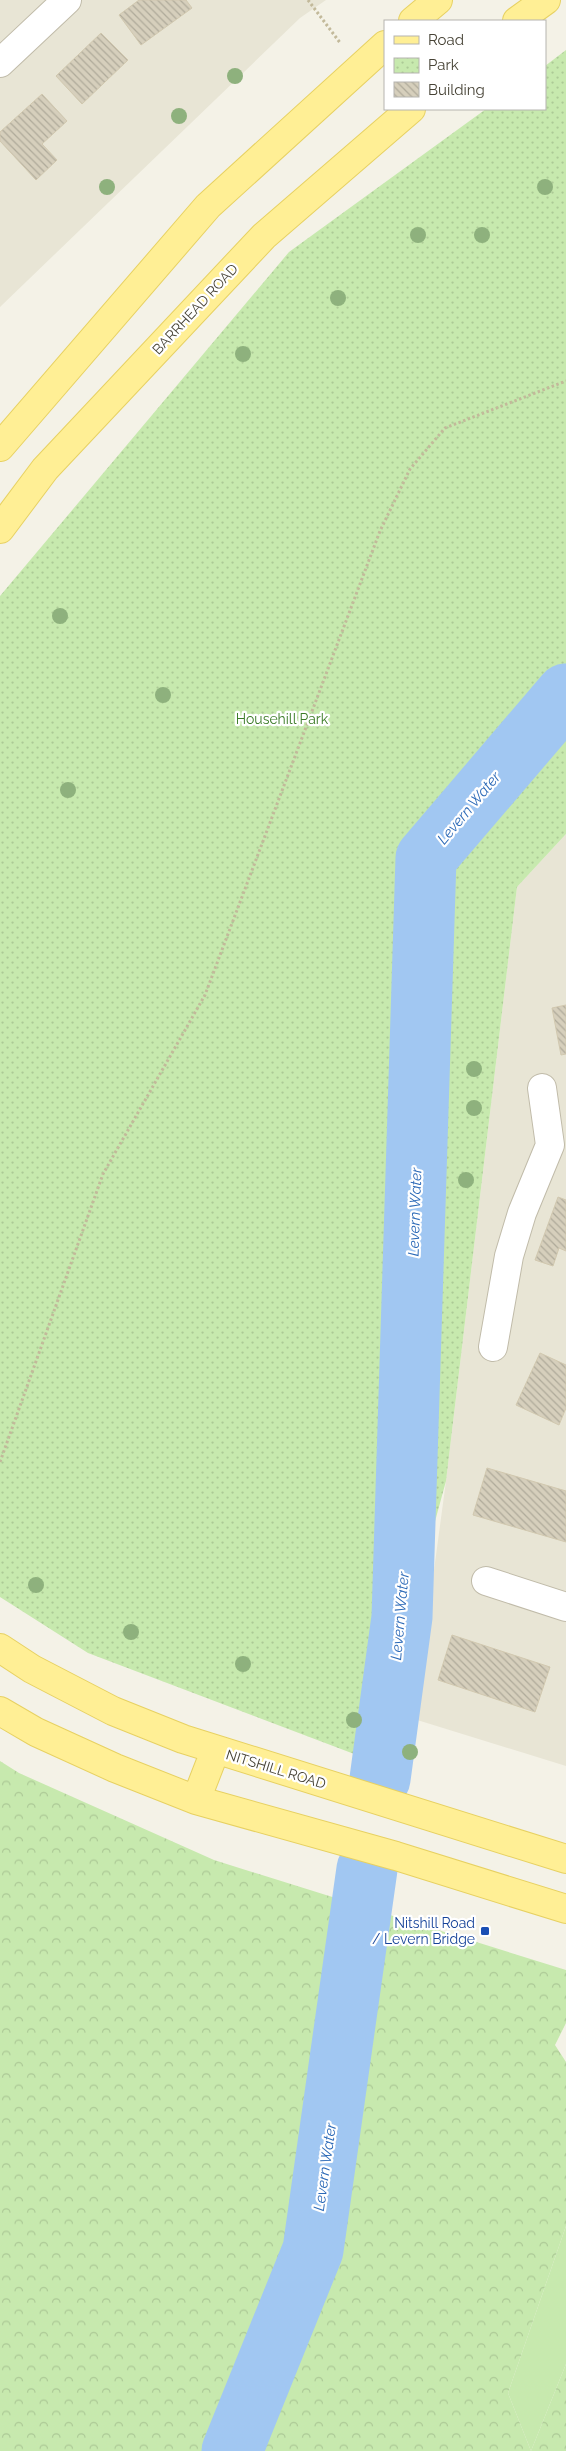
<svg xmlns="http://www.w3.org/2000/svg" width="566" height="2451" viewBox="0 0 566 2451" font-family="Raleway,sans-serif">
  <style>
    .residential { fill: #e8e5d5 }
    .green { fill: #c7e9ae }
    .forest { fill: url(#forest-crowns) }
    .park { fill: url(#park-dots) }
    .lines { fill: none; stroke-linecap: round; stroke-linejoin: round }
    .river { stroke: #a1c7f2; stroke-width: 61 }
    .building { fill: url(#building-back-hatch); stroke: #d1c8af }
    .minor-casing { stroke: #c0bba9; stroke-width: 30 }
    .major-casing { stroke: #e7d162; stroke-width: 30 }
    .path { stroke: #c2b99a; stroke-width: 3; stroke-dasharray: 2.5 2.5; stroke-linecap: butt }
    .minor { stroke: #fff; stroke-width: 28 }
    .major { stroke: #ffef95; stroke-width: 28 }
    .tree { fill: #8eb17d }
    .transit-dot { fill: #1a4fb4; stroke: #fff; stroke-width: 2 }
    .labels { text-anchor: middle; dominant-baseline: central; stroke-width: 4.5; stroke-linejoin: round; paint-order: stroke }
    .street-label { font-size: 14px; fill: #474336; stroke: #fff }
    .park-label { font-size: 14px; fill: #3b7b27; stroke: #fff }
    .transit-label { font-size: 14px; fill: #164399; stroke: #fff; text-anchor: end }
    .water-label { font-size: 15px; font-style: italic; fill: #2b69b7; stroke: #fff }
  </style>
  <defs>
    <pattern id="forest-crowns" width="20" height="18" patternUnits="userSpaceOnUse" patternTransform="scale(1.25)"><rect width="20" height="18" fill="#c7e9ae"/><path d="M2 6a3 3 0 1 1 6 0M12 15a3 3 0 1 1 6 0" fill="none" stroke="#acc996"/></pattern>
    <pattern id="park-dots" width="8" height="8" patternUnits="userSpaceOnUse" patternTransform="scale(1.25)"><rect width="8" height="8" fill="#c7e9ae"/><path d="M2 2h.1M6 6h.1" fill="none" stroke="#acc996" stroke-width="1.8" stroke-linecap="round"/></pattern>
    <pattern id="building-back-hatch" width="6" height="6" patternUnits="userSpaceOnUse" patternTransform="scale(1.25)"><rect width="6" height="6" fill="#d6cfbc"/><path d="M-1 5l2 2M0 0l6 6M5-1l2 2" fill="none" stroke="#afaa9a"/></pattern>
  </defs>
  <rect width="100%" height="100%" fill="#f4f2e7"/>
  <path class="residential" d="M0,0h326l-26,18 -300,289z
    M566,834v932l-152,-47 32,-238 71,-594z"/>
  <path class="green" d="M566,2226v138l-35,87 -23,-58z"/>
  <path class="forest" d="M0,1761l19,12 195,87 352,110v53l-11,22 11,17v164l-58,167 23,58 35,-87v87h-566z"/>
  <path class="park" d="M566,50v784l-49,53 -71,594 -76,279 -282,-107 -88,-56v-1001l289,-344 197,-143h59v-43z"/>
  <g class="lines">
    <path class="river" d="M380,1779l22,-162 24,-759 140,-164
      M232,2451l81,-201 54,-381"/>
  </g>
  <path class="building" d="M139,0h47l6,8 -51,37 -22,-30z
    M101,33l27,27 -46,44 -26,-28z
    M42,94l25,27 -25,23 15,16 -21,20 -36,-39v-9z
    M566,1005v49l-5,1 -9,-47z
    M558,1197l8,3v51l-7,-3 -6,18 -18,-6z
    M540,1353l26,12v43l-7,17 -43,-20z
    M487,1468l79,23v51l-93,-27z
    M452,1635l98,32 -15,45 -97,-32z"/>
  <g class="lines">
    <g class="minor-casing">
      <path id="minor" d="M0,63l67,-63
        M493,1347l16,-91 13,-43 28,-68 -8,-57
        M486,1581l80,26"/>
    </g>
    <g class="major-casing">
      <path id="major" d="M413,21l25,-21
        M517,21l29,-21
        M0,447l208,-241 177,-161
        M0,529l45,-60 219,-233 147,-127
        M0,1648l32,21 81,42 70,28 383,120
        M0,1711l36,21 79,36 81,32 200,56 170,53
        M196,1800l19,-49"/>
    </g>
    <path class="path" d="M308,0l33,44
      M0,1462l103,-288 102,-179 175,-464 30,-62 35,-41 121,-47"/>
    <use href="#minor" class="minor"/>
    <use href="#major" class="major"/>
  </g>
  <g class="tree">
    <circle cx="235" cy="76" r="8"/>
    <circle cx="179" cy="116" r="8"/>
    <circle cx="107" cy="187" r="8"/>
    <circle cx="545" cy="187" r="8"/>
    <circle cx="418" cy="235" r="8"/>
    <circle cx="482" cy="235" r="8"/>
    <circle cx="338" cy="298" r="8"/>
    <circle cx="243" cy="354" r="8"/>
    <circle cx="60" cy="616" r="8"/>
    <circle cx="163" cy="695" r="8"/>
    <circle cx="68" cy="790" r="8"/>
    <circle cx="474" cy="1069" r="8"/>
    <circle cx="474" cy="1108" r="8"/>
    <circle cx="466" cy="1180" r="8"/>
    <circle cx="36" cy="1585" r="8"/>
    <circle cx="131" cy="1632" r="8"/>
    <circle cx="243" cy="1664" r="8"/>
    <circle cx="354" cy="1720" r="8"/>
    <circle cx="410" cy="1752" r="8"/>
  </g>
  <rect class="transit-dot" x="480" y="1926" width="10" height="10" rx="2.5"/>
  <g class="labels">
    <g class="street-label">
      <text transform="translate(195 309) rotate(-47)">BARRHEAD ROAD</text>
      <text transform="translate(276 1769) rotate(17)">NITSHILL ROAD</text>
    </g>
    <g class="park-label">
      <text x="282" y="719">Househill Park</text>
    </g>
    <g class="transit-label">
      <text x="475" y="1923">Nitshill Road<tspan x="475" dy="16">/ Levern Bridge</tspan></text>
    </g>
    <g class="water-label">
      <text transform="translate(469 808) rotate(-50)">Levern Water</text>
      <text transform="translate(415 1212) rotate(-88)">Levern Water</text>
      <text transform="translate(400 1616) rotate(-85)">Levern Water</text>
      <text transform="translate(325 2167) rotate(-82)">Levern Water</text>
    </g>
  </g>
  <rect x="384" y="20" width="162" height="90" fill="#ffffff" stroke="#b5b4af"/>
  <rect x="394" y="36" width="25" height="8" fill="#ffef95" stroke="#b5b4af"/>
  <text x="428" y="45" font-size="15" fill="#474336">Road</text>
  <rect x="394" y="58" width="25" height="15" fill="url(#park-dots)" stroke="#b5b4af"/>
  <text x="428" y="70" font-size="15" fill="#474336">Park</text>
  <rect x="394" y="82" width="25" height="15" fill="url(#building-back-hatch)" stroke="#b5b4af"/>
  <text x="428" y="95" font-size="15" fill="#474336">Building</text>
</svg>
